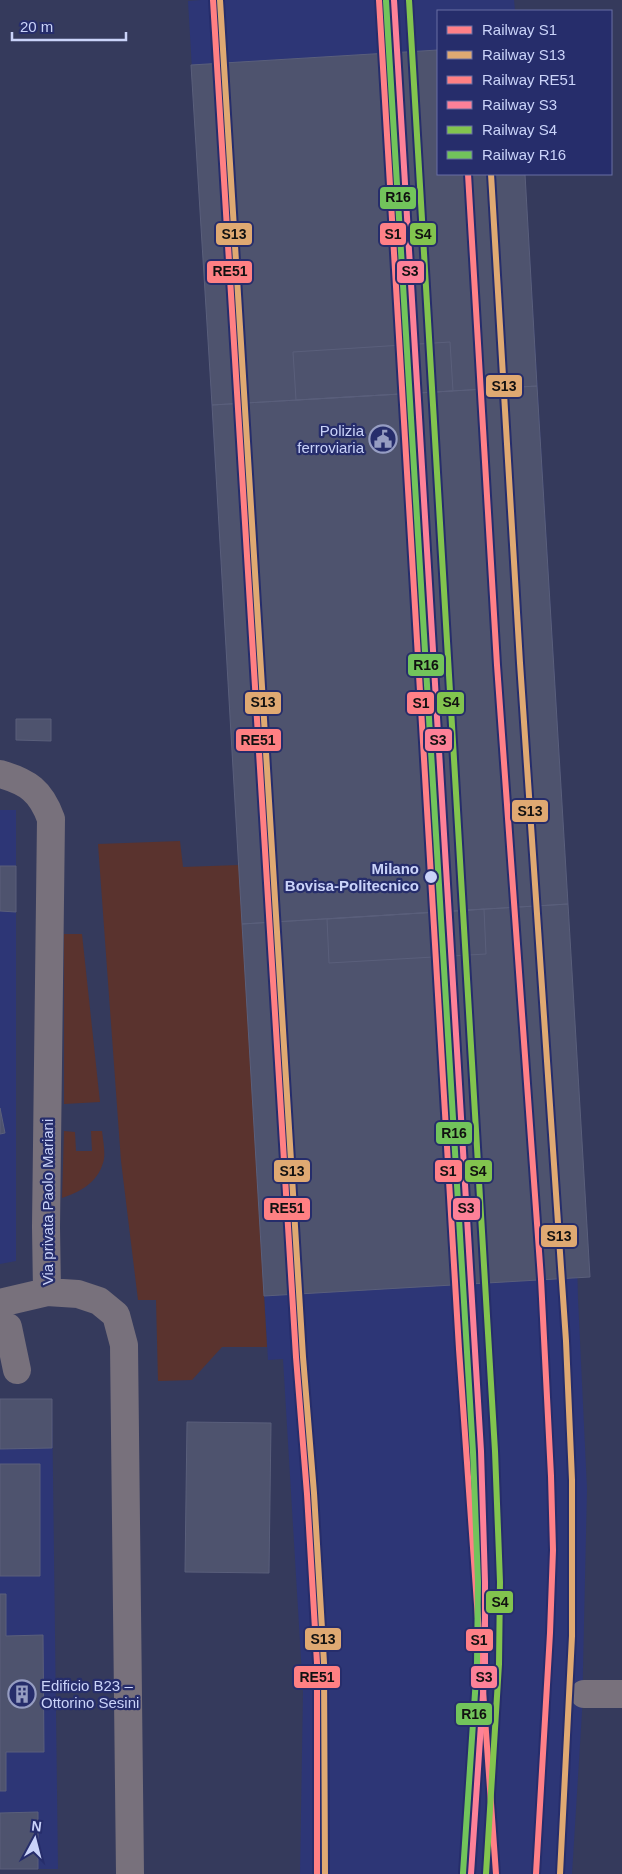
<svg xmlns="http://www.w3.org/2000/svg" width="622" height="1874" viewBox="0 0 622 1874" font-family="Helvetica,sans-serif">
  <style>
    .built { fill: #2d3676 }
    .green { fill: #5a332e }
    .building { fill: #4e536e; stroke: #5a5f7b }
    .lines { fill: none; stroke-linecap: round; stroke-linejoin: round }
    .minor { stroke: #78717c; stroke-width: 28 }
    .rail-1-casing { stroke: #262d6b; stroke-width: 10 }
    .rail-2-casing { stroke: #262d6b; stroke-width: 10 }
    .rail-3-casing { stroke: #262d6b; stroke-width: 10 }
    .rail-4-casing { stroke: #262d6b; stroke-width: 10 }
    .rail-5-casing { stroke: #262d6b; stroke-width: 10 }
    .rail-6-casing { stroke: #262d6b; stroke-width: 10 }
    .rail-1 { stroke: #ff8087; stroke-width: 6 }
    .rail-2 { stroke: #dfa972; stroke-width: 6 }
    .rail-3 { stroke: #ff8083; stroke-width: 6 }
    .rail-4 { stroke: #fd8198; stroke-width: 6 }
    .rail-5 { stroke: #82c44e; stroke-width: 6 }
    .rail-6 { stroke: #72c45b; stroke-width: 6 }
    .stop-dot { fill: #cad3f9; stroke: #262d6b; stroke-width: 2 }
    .labels { text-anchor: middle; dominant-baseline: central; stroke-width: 4.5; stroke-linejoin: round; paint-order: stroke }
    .poi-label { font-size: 15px; fill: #cad3f9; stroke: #262d6b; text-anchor: end }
    .stop-label { font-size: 15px; font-weight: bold; fill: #cad3f9; stroke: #262d6b; text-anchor: end }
    .street-label { font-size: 15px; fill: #cad3f9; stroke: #262d6b }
    .line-badge { stroke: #262d6b; stroke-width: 2 }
    .pale-badge-label { font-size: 14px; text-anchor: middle; font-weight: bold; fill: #111 }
  </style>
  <rect width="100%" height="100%" fill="#353a5c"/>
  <path class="built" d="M201,0h313l1,11h-77v163h87l43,730 10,395 9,190 -5,223 -10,162h-272l3,-182 -20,-333 -15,1 -80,-1359z
    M0,810h16v451l-16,3z
    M0,1399h52l6,470h-58z"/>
  <path class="green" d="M180,841l3,26 56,-2 28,482h-45l-30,33 -34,1 -2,-81h-18l-17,-139 -23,-317z
    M64,934h18l18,168 -36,2z
    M64,1131l11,1 1,19h16l-1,-20h11c1,9 4,24 1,32 -6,20 -23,29 -41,35z"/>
  <path class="building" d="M438,50v124h87l12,212 -325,19 -21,-340z
    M450,342l3,49 -157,9 -3,-48z
    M537,386l31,518 -326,20 -30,-519z
    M16,719h35v22l-35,-1z
    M0,866h16v46l-16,-1z
    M568,904l22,373 -326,19 -22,-372z
    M484,909l2,45 -157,9 -2,-44z
    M0,1108l5,25 -5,1z
    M0,1399h52v49l-52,1z
    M187,1422l84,1 -2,150 -84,-1z
    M0,1464h40v112h-40z
    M0,1594h6v42l37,-1 1,117h-38v39h-6z
    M38,1812v57h-38v-56z"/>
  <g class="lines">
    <path class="minor" d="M0,774c28,8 41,17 51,45l-5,408 1,65
      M0,1303l47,-11 31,2 21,7 17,14 8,30 6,529
      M8,1327l9,43
      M584,1694h38"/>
    <g class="rail-1-casing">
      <path id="rail-1" d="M379,0l80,1349 37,525
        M468,174l29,491 44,614 10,197 2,74 -3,83 -14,241"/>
    </g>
    <g class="rail-2-casing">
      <path id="rail-2" d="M220,0l83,1357 11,136 10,170 1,211
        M491,174l29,489 46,678 6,139v156l-12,238"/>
    </g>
    <g class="rail-3-casing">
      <path id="rail-3" d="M213,0l83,1357 11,137 10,169v211"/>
    </g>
    <g class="rail-4-casing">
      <path id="rail-4" d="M394,0l87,1451 4,131v82l-14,210"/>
    </g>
    <g class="rail-5-casing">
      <path id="rail-5" d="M409,0l86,1451 5,131 -1,82 -13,210"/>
    </g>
    <g class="rail-6-casing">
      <path id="rail-6" d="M386,1l87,1451 5,130 -1,81 -14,210"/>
    </g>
    <use href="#rail-1" class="rail-1"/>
    <use href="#rail-2" class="rail-2"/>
    <use href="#rail-3" class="rail-3"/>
    <use href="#rail-4" class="rail-4"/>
    <use href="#rail-5" class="rail-5"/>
    <use href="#rail-6" class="rail-6"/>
  </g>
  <defs>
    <g id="civic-ring" transform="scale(1.4375)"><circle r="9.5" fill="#262d6b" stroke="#969dc2" stroke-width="1.5"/><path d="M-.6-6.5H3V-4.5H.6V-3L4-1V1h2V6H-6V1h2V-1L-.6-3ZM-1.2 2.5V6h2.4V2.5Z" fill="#969dc2"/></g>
    <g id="building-ring" transform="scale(1.4375)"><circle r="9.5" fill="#262d6b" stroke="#969dc2" stroke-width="1.5"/><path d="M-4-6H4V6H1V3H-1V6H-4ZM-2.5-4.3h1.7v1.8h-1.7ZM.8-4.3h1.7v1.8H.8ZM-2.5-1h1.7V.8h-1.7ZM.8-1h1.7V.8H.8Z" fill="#969dc2"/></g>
  </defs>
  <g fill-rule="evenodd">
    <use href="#civic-ring" x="383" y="439"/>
    <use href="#building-ring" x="22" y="1694"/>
  </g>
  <circle class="stop-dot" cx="431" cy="877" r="7"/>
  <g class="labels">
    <g class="poi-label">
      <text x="364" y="430">Polizia<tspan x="364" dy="17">ferroviaria</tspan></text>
      <text x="41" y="1685" text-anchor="start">Edificio B23 –<tspan x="41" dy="17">Ottorino Sesini</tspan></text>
    </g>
    <g class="stop-label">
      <text x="419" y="868">Milano<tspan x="419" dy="17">Bovisa-Politecnico</tspan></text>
    </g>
    <g class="street-label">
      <text transform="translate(47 1202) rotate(-90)">Via privata Paolo Mariani</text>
    </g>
  </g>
  <g class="line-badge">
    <rect x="379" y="186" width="38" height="24" rx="5" fill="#72c45b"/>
    <rect x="409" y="222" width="28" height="24" rx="5" fill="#82c44e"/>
    <rect x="215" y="222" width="38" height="24" rx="5" fill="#dfa972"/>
    <rect x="379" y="222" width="28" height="24" rx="5" fill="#ff8087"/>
    <rect x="206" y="260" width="47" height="24" rx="5" fill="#ff8083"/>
    <rect x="396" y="260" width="29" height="24" rx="5" fill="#fd8198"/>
    <rect x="485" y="374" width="38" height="24" rx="5" fill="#dfa972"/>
    <rect x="407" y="653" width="38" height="24" rx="5" fill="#72c45b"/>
    <rect x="436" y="691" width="29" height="24" rx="5" fill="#82c44e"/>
    <rect x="244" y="691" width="38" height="24" rx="5" fill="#dfa972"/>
    <rect x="406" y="691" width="29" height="24" rx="5" fill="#ff8087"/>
    <rect x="235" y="728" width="47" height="24" rx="5" fill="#ff8083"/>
    <rect x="424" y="728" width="29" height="24" rx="5" fill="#fd8198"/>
    <rect x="511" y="799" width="38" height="24" rx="5" fill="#dfa972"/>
    <rect x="435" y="1121" width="38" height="24" rx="5" fill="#72c45b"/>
    <rect x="464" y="1159" width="29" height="24" rx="5" fill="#82c44e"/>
    <rect x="273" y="1159" width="38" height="24" rx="5" fill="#dfa972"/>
    <rect x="434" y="1159" width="29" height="24" rx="5" fill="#ff8087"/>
    <rect x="263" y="1197" width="48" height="24" rx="5" fill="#ff8083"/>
    <rect x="452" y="1197" width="29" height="24" rx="5" fill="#fd8198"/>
    <rect x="540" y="1224" width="38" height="24" rx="5" fill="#dfa972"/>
    <rect x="485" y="1590" width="29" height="24" rx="5" fill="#82c44e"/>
    <rect x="304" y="1627" width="38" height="24" rx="5" fill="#dfa972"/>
    <rect x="465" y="1628" width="29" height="24" rx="5" fill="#ff8087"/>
    <rect x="293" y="1665" width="48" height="24" rx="5" fill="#ff8083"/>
    <rect x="470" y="1665" width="28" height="24" rx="5" fill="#fd8198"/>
    <rect x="455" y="1702" width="38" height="24" rx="5" fill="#72c45b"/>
  </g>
  <g class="pale-badge-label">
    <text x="398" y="202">R16</text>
    <text x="423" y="239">S4</text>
    <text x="234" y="239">S13</text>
    <text x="393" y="239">S1</text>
    <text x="230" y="276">RE51</text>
    <text x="410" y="276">S3</text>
    <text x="504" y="391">S13</text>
    <text x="426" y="670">R16</text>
    <text x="451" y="707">S4</text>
    <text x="263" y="707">S13</text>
    <text x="421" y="708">S1</text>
    <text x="258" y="745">RE51</text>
    <text x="438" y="745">S3</text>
    <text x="530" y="816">S13</text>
    <text x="454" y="1138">R16</text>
    <text x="478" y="1176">S4</text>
    <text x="292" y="1176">S13</text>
    <text x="448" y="1176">S1</text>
    <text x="287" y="1213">RE51</text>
    <text x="466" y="1213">S3</text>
    <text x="559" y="1241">S13</text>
    <text x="500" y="1607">S4</text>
    <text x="323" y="1644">S13</text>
    <text x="479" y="1645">S1</text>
    <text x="317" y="1682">RE51</text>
    <text x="484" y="1682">S3</text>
    <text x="474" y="1719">R16</text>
  </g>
  <rect x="437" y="10" width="175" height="165" fill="#262d6b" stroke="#686fa4"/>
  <rect x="447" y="26" width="25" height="8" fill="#ff8087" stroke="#686fa4"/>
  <text x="482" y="35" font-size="15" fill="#cad3f9">Railway S1</text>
  <rect x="447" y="51" width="25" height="8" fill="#dfa972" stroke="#686fa4"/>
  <text x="482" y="60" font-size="15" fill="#cad3f9">Railway S13</text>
  <rect x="447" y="76" width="25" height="8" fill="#ff8083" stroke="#686fa4"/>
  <text x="482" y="85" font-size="15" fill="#cad3f9">Railway RE51</text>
  <rect x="447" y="101" width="25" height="8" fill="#fd8198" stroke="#686fa4"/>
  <text x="482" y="110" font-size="15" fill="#cad3f9">Railway S3</text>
  <rect x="447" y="126" width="25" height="8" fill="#82c44e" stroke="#686fa4"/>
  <text x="482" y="135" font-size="15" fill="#cad3f9">Railway S4</text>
  <rect x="447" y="151" width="25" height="8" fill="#72c45b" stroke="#686fa4"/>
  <text x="482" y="160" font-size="15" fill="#cad3f9">Railway R16</text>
  <g transform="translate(35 1839) rotate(7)" stroke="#262d6b" stroke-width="4" paint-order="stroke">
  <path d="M0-4L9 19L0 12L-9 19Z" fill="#cad3f9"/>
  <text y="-8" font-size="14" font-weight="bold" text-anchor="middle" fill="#cad3f9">N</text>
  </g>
  <path d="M12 32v8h114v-8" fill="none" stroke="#cad3f9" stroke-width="2.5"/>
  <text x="20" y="32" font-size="15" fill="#cad3f9" stroke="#262d6b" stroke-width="4" paint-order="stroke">20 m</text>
</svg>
